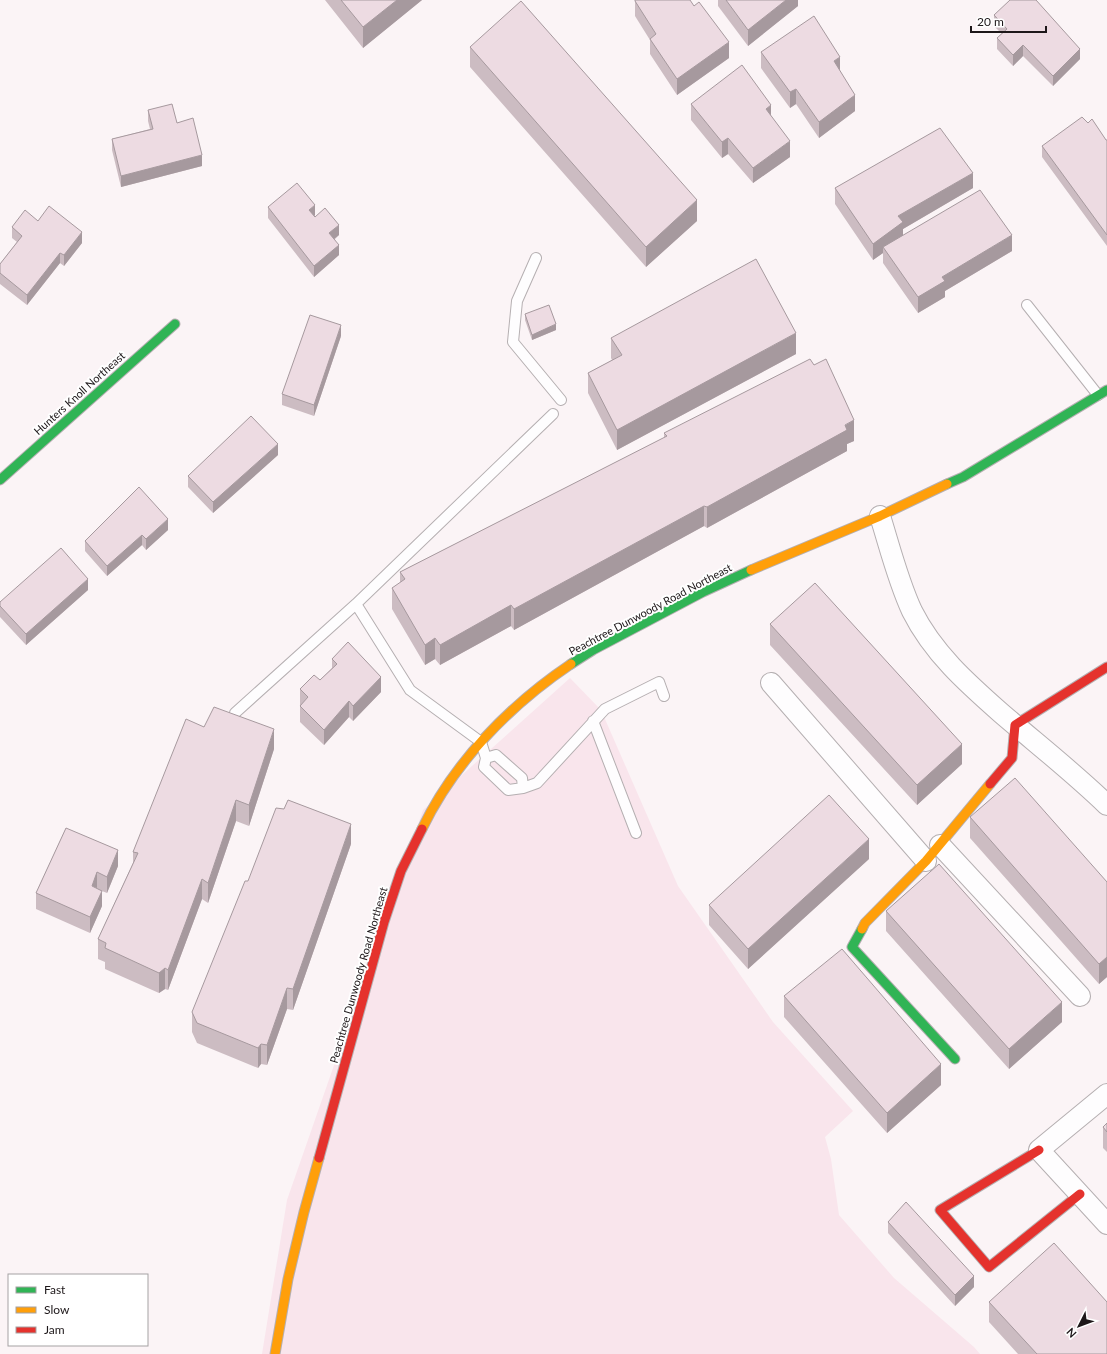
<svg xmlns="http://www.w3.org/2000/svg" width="1107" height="1354" viewBox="0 0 1107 1354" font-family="Lato,sans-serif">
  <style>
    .green { fill: #f9e5ec }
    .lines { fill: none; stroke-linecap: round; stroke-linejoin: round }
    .lane-casing { stroke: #b5afb1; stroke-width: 12 }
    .street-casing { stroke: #b5afb1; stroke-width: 22 }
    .fast-casing { stroke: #b5afb1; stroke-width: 11 }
    .slow-casing { stroke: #b5afb1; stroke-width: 11 }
    .jam-casing { stroke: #b5afb1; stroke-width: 11 }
    .lane { stroke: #fefdfe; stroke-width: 10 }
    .street { stroke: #fefdfe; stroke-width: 20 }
    .fast { stroke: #30b455; stroke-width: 9 }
    .slow { stroke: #ff9f0a; stroke-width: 9 }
    .jam { stroke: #e5322d; stroke-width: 9 }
    .wall { fill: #ccbcc2 }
    .shaded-wall { fill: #a6999e }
    .building { fill: #eddbe2; stroke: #a6999e }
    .labels { text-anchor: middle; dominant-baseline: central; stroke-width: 4; stroke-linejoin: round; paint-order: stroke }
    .street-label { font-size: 11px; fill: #1d1719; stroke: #fff }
  </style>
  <rect width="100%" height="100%" fill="#fbf4f6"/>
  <path class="green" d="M570,678l31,32 77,176 95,136 80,89 -28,26 6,22 8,56 55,63 80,69 6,7h-718l25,-154 136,-390z"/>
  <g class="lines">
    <g class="lane-casing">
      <path id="lane" d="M536,258l-19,43 -4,41 48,58
        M1027,305l71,90
        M356,604l197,-190
        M235,713l121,-109 54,86 71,52 5,16
        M593,721l43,112
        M496,755l26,23 1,10 -15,2 -24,-23 2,-9z
        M523,788l14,-5 68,-74 54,-27 5,14"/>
    </g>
    <g class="street-casing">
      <path id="street" d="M880,516c10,32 18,65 32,95 21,42 55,72 89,102 36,31 72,59 106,92
        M771,683l155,178
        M940,845l140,151
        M1107,1094l-68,56 68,74"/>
    </g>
    <g class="fast-casing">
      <path id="fast" d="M0,480l175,-156
        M947,484l16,-7 144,-87
        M571,664l22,-14 110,-58 48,-22
        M862,929l-10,18 103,112"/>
    </g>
    <g class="slow-casing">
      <path id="slow" d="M751,570l129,-54 67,-32
        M422,829c32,-67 88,-124 149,-165
        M862,929l3,-6 61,-62 64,-77
        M275,1354l13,-75 16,-67 15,-54"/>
    </g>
    <g class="jam-casing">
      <path id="jam" d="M990,784l22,-26 3,-33 92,-58
        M1039,1150l-99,60 49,57 91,-73
        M319,1158l65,-236 17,-51 21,-42"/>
    </g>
    <use href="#lane" class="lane"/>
    <use href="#street" class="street"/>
    <use href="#fast" class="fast"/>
    <use href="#slow" class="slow"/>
    <use href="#jam" class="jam"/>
  </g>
  <path class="wall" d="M325,0h97l-59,48z
    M718,0h80v6l-50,40 -30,-40z
    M635,1l94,57 -52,37 -27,-41v-14l-15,-24z
    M994,15l86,44 -27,27 -30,-30 -10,10 -16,-17v-11l5,-4 -8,-8z
    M470,47l227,174 -51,46 -176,-200z
    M761,52l79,19 15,40 -36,27 -23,-34 -6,4 -29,-40z
    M691,104l80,12 19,41 -37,26 -25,-29 -6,4 -31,-38z
    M148,110l54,56 -81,21 -9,-37v-11l38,-10 -2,-8z
    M1088,123l18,17h1v106l-65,-89v-11z
    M835,188h138l-70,41v6l109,16 -67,40v6l-27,16 -35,-50v-10l-10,7 -38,-56z
    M268,207l47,8v1l24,19 -4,4 4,16 -25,22 -46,-59z
    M38,221l44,22 -18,23 -4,-3 -33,42 -27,-21v-20l17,-22 -5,-4v-11z
    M525,314l31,16 -24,10 -7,-20z
    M341,336l-27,80 -32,-11v-11z
    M611,338l185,16 -179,96 -29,-57v-20l24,-13 -1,-2z
    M664,433l190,8 -7,3v7l-140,77 -3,-2 -190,104 -3,-4 -71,39 -5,-6 -10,6 -33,-56v-21l8,-5v-11l264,-134z
    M278,455l-65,58 -25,-26v-11z
    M168,530l-22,20 -4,-5 -35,31 -22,-25v-10z
    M88,590l-62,55 -26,-28v-15z
    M770,624l192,140 -45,41 -147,-160z
    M332,659l49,33 -28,29 -4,-4 -25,28 -24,-23v-33l20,-9 12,-12z
    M204,727l70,22 -25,77 -13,-5 -28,82 -6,-4 -34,91 -3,-1 -6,4 -54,-24v-7l-7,-3v-20l35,-76v-11z
    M970,817l137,65v95l-8,7 -129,-146z
    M66,828l52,38 -11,27 -5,-2v15l-12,27 -54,-24v-16z
    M351,844l-58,166 -6,-1 -20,56 -6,-1 -3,4 -61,-25 -5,-11v-20z
    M869,859l-121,110 -39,-44v-20z
    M886,911l176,111 -53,47 -123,-138z
    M784,996l157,89 -54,48 -103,-116z
    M1107,1123v29l-4,-4v-21z
    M888,1222l86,65 -19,19 -67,-73z
    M989,1302l118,52h-89l-29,-32z"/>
  <path class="shaded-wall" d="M397,0h25l-59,48v-21z
    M786,0h12v6l-50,40v-16z
    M729,42v16l-52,37v-16z
    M1023,45v11l-10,10v-11z
    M1080,49v10l-27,27v-10z
    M840,57v16l-6,-12z
    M796,89v15l-6,4v-16z
    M855,95v16l-36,27v-16z
    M771,105v16l-5,-12z
    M728,138v16l-6,4v-16z
    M790,141v16l-37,26v-15z
    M202,155v11l-81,21v-11z
    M973,173v15l-70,41v9l-20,9v6l-10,7v-16l25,-28z
    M697,200v21l-51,46v-20z
    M315,205v10l-6,5v-10z
    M339,225v10l-10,8v-10z
    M82,232v11l-18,23v-11z
    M1012,235v16l-67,40v6l-27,16v-16l24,-20z
    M339,245v10l-25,22v-11z
    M60,253v10l-33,42v-10z
    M556,324v6l-24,10v-5z
    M341,325v11l-27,80v-11z
    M796,333v21l-179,96v-20z
    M854,420v21l-7,3v7l-140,77v-21z
    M278,444v11l-65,58v-11z
    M704,506v20l-190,104v-21z
    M168,519v11l-22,20v-11z
    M142,535v10l-35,31v-10z
    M88,579v11l-62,55v-11z
    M511,605v21l-71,39v-20z
    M435,638v21l-10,6v-20z
    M381,677v15l-28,29v-15z
    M349,701v16l-25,28v-15z
    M274,729v20l-25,77v-21z
    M962,744v20l-45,41v-20z
    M236,800v21l-28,82v-20z
    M351,824v20l-58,166v-21z
    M869,839v20l-121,110v-20z
    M118,850v16l-11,27v-16z
    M97,872v16l-5,-2z
    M202,879v20l-34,91v-20z
    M102,891v15l-12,27v-16z
    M1107,957v20l-8,7v-20z
    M165,968v21l-6,4v-20z
    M287,988v21l-20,56v-20z
    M1062,1002v20l-53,47v-20z
    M261,1044v20l-3,4v-20z
    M941,1064v21l-54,48v-20z
    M974,1276v11l-19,19v-11z"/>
  <path class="building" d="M341,0h56l-34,27z
    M635,0h55l4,6 5,-4 30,40 -52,37 -27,-40 6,-5 -21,-33z
    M726,0h60l-38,30z
    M1010,0h26l44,49 -27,27 -30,-31 -10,10 -16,-17 10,-9 -13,-14z
    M521,1l176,199 -51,47 -176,-200z
    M814,16l26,41 -6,4 21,34 -36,27 -23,-33 -6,3 -29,-40z
    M742,65l29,40 -5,4 24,32 -37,27 -25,-30 -6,4 -31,-38z
    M172,104l5,19 16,-5 9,37 -81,21 -9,-37 41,-10 -5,-19z
    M1082,117l6,6 4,-4 14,21h1v95l-65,-89z
    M940,128l33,45 -75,43 5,6 -30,22 -38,-56z
    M297,183l18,22 -6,5 6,7 10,-9 14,17 -10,8 10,12 -25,21 -46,-59z
    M980,190l32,45 -70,42 3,4 -27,16 -35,-50z
    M49,206l33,26 -18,23 -4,-2 -33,42 -27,-22v-9l22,-28 -10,-9 13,-17 13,11z
    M756,259l40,74 -179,97 -29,-57 34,-18 -11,-17z
    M549,305l7,19 -24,11 -7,-21z
    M310,315l31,10 -27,80 -32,-11z
    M810,359l4,6 12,-6 28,61 -9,5 2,5 -140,77 -3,-1 -190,103 -3,-4 -71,40 -5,-7 -10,7 -33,-57 13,-9 -5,-7 267,-136 -3,-3z
    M251,416l27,28 -65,58 -25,-26z
    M139,487l29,32 -22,20 -4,-4 -35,31 -22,-25z
    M61,548l27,31 -62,55 -26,-28v-4z
    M815,583l147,161 -45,41 -147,-161z
    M348,642l33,35 -28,29 -4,-5 -25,29 -24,-24 8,-9 -8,-8 14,-14 6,5 17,-16 -5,-5z
    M214,707l60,22 -25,76 -13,-5 -28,83 -6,-4 -34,91 -3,-2 -6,5 -54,-25 1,-5 -8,-4 40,-86 -5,-1 53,-133 18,8z
    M1015,778l92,104v75l-8,7 -129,-147z
    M829,795l40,44 -121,110 -39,-44z
    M288,800l63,24 -58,165 -6,-1 -20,57 -6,-1 -3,4 -61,-25 -5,-11 53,-131h3l28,-73 8,1z
    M66,828l52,22 -11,27 -10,-5 -5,14 10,5 -12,26 -54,-24z
    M939,864l123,138 -53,47 -123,-138z
    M842,949l99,115 -54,49 -103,-117z
    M1107,1123v9l-4,-5z
    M906,1202l68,74 -19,19 -67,-73z
    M1054,1243l53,59v52h-70l-48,-52z"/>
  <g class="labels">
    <g class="street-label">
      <text transform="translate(79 393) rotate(-42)">Hunters Knoll Northeast</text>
      <text transform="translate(650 609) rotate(-28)">Peachtree Dunwoody Road Northeast</text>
      <text transform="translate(358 975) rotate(-74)">Peachtree Dunwoody Road Northeast</text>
    </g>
  </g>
  <rect x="8" y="1274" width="140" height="72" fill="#ffffff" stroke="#a5a2a3"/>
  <rect x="16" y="1287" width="20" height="6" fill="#30b455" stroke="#a5a2a3"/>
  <text x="44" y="1294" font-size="12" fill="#1d1719">Fast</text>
  <rect x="16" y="1307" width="20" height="6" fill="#ff9f0a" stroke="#a5a2a3"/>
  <text x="44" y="1314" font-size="12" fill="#1d1719">Slow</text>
  <rect x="16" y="1327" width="20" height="6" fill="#e5322d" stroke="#a5a2a3"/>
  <text x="44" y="1334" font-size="12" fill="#1d1719">Jam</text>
  <g transform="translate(1079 1326) rotate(228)" stroke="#ffffff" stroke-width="3" paint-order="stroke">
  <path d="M0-3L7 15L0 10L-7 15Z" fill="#1d1719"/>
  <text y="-6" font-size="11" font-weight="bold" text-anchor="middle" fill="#1d1719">N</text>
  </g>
  <path d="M971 26v6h75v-6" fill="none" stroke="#1d1719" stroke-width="2"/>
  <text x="977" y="26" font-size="12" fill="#1d1719" stroke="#ffffff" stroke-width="3" paint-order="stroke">20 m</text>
</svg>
